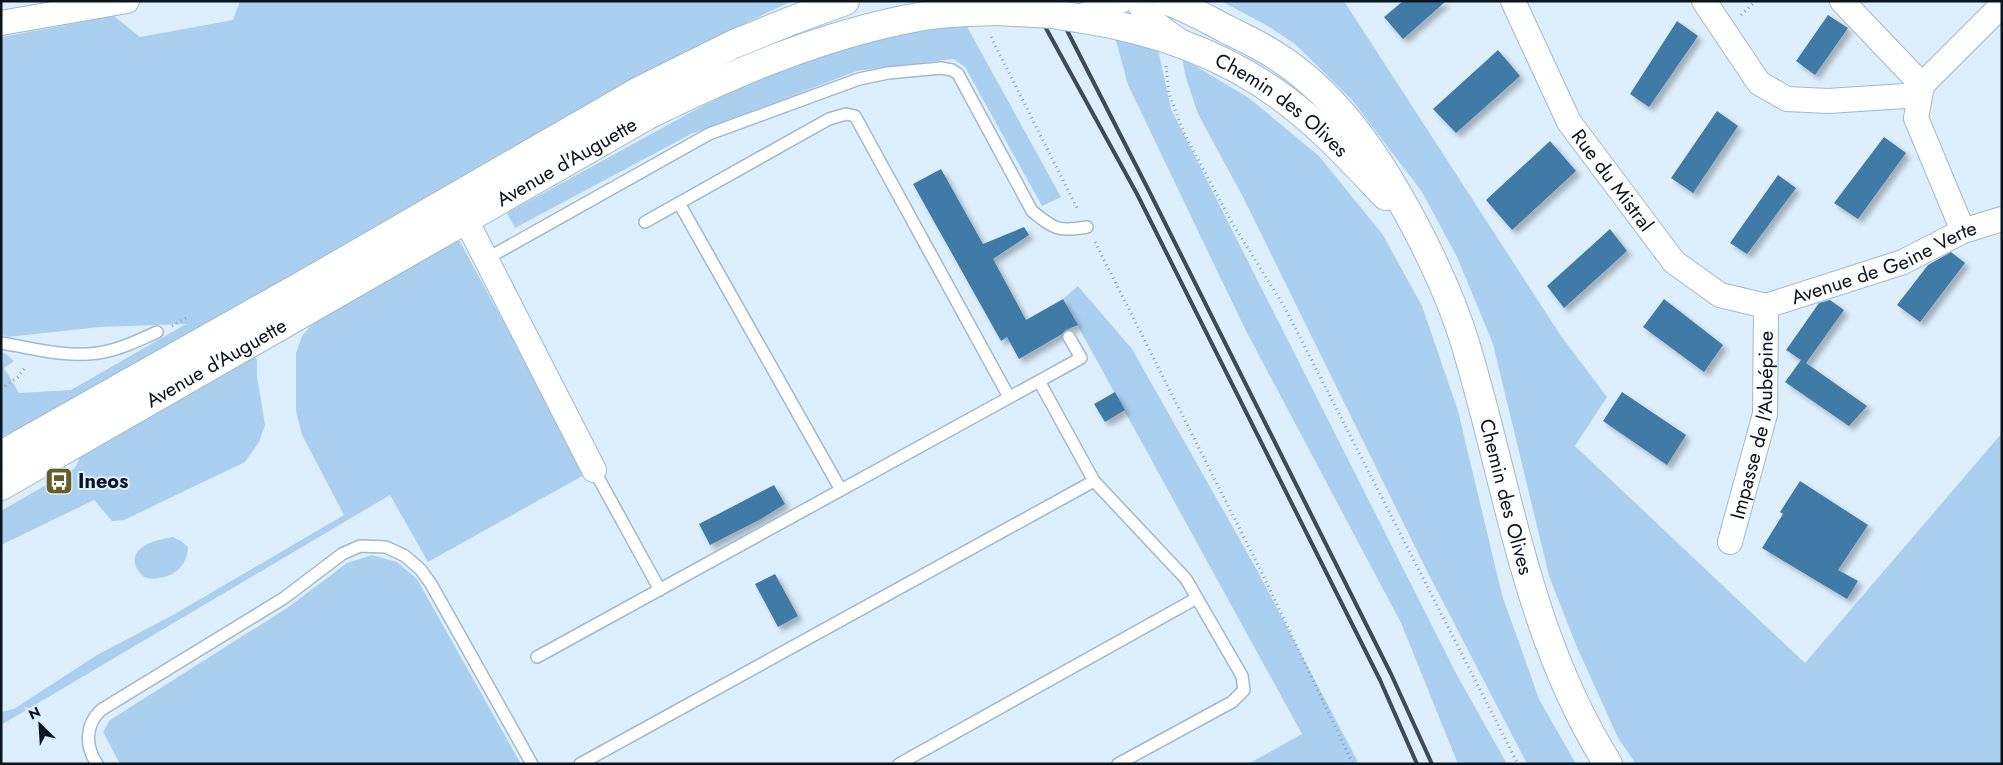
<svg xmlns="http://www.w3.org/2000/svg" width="2003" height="765" viewBox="0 0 2003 765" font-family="Jost,sans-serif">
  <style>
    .green { fill: #abd0ef }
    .building { fill: #407aa7; filter: url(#shadow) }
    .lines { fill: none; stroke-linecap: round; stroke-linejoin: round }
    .service-casing { stroke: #9eb9d0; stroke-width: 14 }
    .minor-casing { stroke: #9eb9d0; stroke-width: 26 }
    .secondary-casing { stroke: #9eb9d0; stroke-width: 30 }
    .path { stroke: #909fab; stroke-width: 3; stroke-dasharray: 1 4; stroke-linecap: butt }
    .service { stroke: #fff; stroke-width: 11 }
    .minor { stroke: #fff; stroke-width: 24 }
    .secondary { stroke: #fff; stroke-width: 28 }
    .rail { stroke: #3f4a54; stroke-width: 4 }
    .secondary-bridge-casing { stroke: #9eb9d0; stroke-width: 30; stroke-linecap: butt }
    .secondary-bridge { stroke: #fff; stroke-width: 28 }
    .labels { text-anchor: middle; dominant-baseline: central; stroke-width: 4; stroke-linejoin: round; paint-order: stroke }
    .street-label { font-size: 20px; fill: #0a141c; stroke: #ddeefc }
    .poi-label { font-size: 20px; font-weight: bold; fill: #0a141c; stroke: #ddeefc; text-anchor: start }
  </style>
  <defs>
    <filter id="shadow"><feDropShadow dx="4.5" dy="4.5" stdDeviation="2.5" flood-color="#0004"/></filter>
  </defs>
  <rect width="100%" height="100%" fill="#ddeefc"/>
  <path class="green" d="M240,1h552l-95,45 -96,51 -591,342 -3,-5 -6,3v-85l5,2 8,7 -10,7 15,25 52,-3 115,-66 -86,3 -92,10 -7,-2v-298l113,-21 26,21 93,-17z
    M1221,1h123l217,335 46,61 -32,49 230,217 197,-230v331h-366l-18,-26 -42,-93 -27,-69 -56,-232 -36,-87 -35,-65 -70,-92 -57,-56 -29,-19z
    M965,23l96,174 -19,9 -77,-139 -12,-8 -96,12 -166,63 -176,94 -8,-15 199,-109 79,-37 72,-27z
    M1115,37l42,8 14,64 287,568 49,87h-49l-57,-141 -156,-294 -117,-244z
    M1182,58l67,40 70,58 64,79 39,71 36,105 44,184 37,104 37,65h-49l-100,-193 -184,-374 -45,-83 -12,-36z
    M458,238l128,236 -158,88 -38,-67 -389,230v-13l13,-3 83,-54 76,-40 171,-100 -42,-80 -6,-24v-58l6,-17 12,-14z
    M1078,286l54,63 125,221 102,194h-111l54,-30 -239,-435z
    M254,356l3,4v16l8,49 -6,17 -14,20 -121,58 -12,1 -18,-21 -93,45v-34l74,-43 6,-13z
    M173,537l8,4 7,6c-1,17 -11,29 -29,31 -4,1 -11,1 -15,-1 -4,-3 -8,-9 -9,-13 -4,-19 25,-25 38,-27z
    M372,555l25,7 20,17 104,185h-401l-17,-32 7,-12 177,-112 60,-45z"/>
  <path class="building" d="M1403,1h43l-43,38 -19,-22z
    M1828,15l20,13 -33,47 -19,-14z
    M1677,21l21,15 -49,71 -19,-13z
    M1498,50l22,26 -64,57 -23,-24z
    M1717,111l21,15 -45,67 -22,-15z
    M1884,137l22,16 -48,66 -24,-16z
    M1550,141l26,30 -64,59 -26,-30z
    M941,169l42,75 41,-17 5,8 -36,24 33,61 37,-21 15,26 -12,5 -4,4 -43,25 -12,-22 -6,4 -88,-157z
    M1778,175l18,13 -49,66 -17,-11z
    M1610,229l17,22 -63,57 -17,-22z
    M1951,252l14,11 -45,59 -23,-17 31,-40z
    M1664,299l59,46 -19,27 -61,-45z
    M1830,300l14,10 -38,53 61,43 -18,20 -64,-44 16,-22 -15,-10 33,-47z
    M1115,392l10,18 -20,12 -11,-18z
    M1622,392l64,43 -19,30 -64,-44z
    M1800,481l68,44 -30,45 20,11 -11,18 -85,-51 21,-34 -3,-2z
    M774,485l11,19 -24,15 -51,26 -11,-21z
    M775,574l23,42 -20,11 -23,-43z"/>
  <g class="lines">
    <g class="service-casing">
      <path id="service" d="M679,203l162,287
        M645,222l184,-103 17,-5 9,2 154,281
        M486,259l223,-125 150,-55 29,-6 53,-5 11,2 6,4 74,137c22,18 26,21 55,16
        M1,343c32,5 65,15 97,10 21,-3 41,-13 59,-21
        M1039,381l55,100 92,98 56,97 2,14 -12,12 -114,62
        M594,470l66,120
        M537,657l544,-299 -12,-21
        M97,764c-12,-18 -12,-39 4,-54l183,-112 58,-44 18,-8 26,1 19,9 16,14 10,14 101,180
        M580,764l514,-283
        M899,764l298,-166"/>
    </g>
    <g class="minor-casing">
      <g id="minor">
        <path d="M1137,1c11,17 24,28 40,38"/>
        <path id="s1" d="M1513,1l56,121 105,140 46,33 46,11"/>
        <path d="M1704,1l55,82 28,16 41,2 92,-6"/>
        <path d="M1842,1l80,84"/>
        <path d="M1077,18l44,-17"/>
        <path d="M1,23l126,-22"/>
        <path d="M466,220l128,250"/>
        <path d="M1963,231l-47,-113 6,-33 80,-80"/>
        <path id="s2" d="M1766,306l137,-44 60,-31 39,-12"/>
        <path id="s3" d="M1730,542l35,-128 1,-108"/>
      </g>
    </g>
    <g class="secondary-casing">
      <g id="secondary">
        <path id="s4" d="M1168,1c20,7 39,18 58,28 12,6 25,12 37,19 66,37 109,99 144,163 24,44 45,88 59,135 43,143 61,289 142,418"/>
        <path id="s5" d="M1077,18c74,11 146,35 207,81 38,28 70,64 102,97"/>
        <path d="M1,455l316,-178 322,-186 95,-47 59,-24 52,-19"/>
        <path id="s6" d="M1,486l645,-370c89,-44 180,-83 278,-100 24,-4 48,-4 72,-5"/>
      </g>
    </g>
    <path class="path" d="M1741,15l15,-14
      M991,37l87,173
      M1166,66l3,28 15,39 47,88 54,87 233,456
      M1095,242l167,331 91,191
      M172,326l14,-8
      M1,389l17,-12 8,-11"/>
    <use href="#service" class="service"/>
    <use href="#minor" class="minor"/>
    <use href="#secondary" class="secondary"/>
    <path class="rail" d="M1031,1l106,193 243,486 37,84
      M1052,1l96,188 243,485 41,90"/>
    <g class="secondary-bridge-casing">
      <path id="secondary-bridge" d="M996,11l56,3 25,4"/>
    </g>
    <use href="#secondary-bridge" class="secondary-bridge"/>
  </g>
  <defs>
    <g id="bus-square" transform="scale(1.4375)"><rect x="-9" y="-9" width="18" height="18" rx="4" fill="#695b28" stroke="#ddeefc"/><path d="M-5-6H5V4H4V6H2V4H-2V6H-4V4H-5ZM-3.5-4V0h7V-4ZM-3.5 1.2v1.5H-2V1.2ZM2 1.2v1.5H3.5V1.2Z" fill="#fff"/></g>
  </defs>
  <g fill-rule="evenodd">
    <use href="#bus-square" x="59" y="481"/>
  </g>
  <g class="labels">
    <g class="street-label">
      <text stroke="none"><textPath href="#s5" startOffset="226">Chemin des Olives</textPath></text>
      <text stroke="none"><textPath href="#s6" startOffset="652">Avenue d'Auguette</textPath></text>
      <text stroke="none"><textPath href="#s1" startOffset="206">Rue du Mistral</textPath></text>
      <text stroke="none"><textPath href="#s2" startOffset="126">Avenue de Geine Verte</textPath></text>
      <text stroke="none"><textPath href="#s6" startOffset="248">Avenue d'Auguette</textPath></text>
      <text stroke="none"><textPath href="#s3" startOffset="120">Impasse de l'Aubépine</textPath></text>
      <text stroke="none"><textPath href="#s4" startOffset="630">Chemin des Olives</textPath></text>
    </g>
    <g class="poi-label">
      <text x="78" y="481">Ineos</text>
    </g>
  </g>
  <rect width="2003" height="765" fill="none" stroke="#0a141c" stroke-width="5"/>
  <g transform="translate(40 725) rotate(335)" stroke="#ddeefc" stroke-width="4" paint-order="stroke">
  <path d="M0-4L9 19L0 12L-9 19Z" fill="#0a141c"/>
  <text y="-8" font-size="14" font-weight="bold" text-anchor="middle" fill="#0a141c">N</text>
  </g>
</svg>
